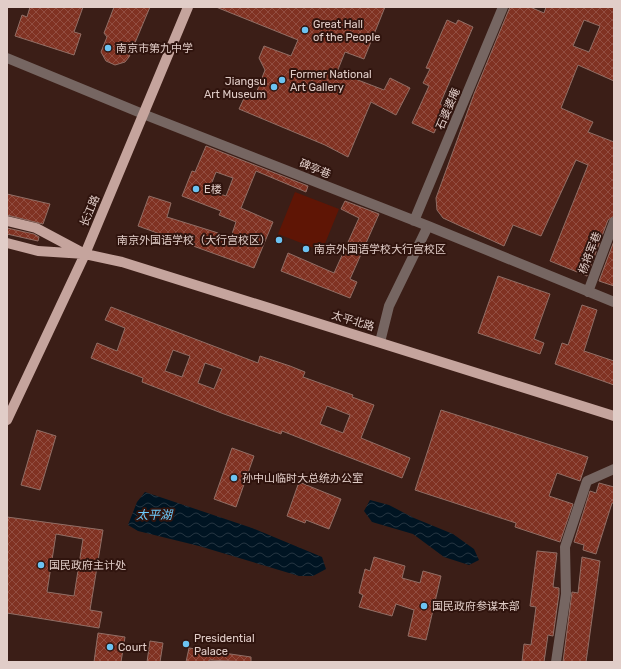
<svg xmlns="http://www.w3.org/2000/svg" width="621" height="669" viewBox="0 0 621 669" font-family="Rubik,'Noto Sans SC',sans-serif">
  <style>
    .pitch { fill: #5f1505 }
    .water { fill: url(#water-waves) }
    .building { fill: url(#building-cross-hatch); stroke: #916e65; fill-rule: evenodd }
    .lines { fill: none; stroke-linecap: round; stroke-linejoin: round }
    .minor { stroke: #766662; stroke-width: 10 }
    .major { stroke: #c5a49d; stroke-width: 10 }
    .poi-dot { fill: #6cc3f2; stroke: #30140e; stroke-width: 1.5 }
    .labels { text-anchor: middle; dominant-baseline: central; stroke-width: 4; stroke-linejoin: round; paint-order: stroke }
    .poi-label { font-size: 11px; fill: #e1cdc8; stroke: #30140e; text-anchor: start }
    .street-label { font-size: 11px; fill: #e1cdc8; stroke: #30140e }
    .water-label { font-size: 12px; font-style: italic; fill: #6ecbfd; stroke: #30140e }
  </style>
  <defs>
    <pattern id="water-waves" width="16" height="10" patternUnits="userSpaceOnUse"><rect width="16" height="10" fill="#001422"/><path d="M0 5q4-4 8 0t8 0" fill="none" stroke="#253541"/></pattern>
    <pattern id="building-cross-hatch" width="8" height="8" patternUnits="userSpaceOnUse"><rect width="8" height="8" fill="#803222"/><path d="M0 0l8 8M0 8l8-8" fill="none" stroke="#924e41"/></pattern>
  </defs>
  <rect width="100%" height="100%" fill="#3b1e17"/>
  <path class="pitch" d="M295,192l44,17 -17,42 -44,-17z"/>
  <path class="water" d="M145,492l107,36 70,29 4,12 -13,7h-14l-100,-30 -61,-15 -10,-6 9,-23z
    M370,500l19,5 25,13 39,16 21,15 5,11 -10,5 -25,-8 -31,-23 -41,-12 -8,-11z"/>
  <path class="building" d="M30,7h53l-9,25 7,2 -7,21 -59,-19 7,-21 5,2z
    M114,7h36l-21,50 -4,5 -10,3 -9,-4 -5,-9 6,-15 -3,-4z
    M216,7h169l-21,52 -19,-7 -8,20 47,18 6,-12 20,10 -14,27 -25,-13 -23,55 -23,-12 -86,-36 6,-13 12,-5 8,-21 -6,-12 5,-12 27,10 7,-16z
    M510,7h20l14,6 2,-6h68v74l-36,-16 -17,43 32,14 -5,10 26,10v74l-6,4 -21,56 -37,-15 38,-96 -12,-5 -35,76 -28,-11 -9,21 -61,-28 -6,-8 -1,-12 38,-104zM584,20l16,6 -11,26 -16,-6z
    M447,20l9,4 2,-4 15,7 -33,77 6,3 -12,26 -22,-10 17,-37 -6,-3 7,-14 -4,-1z
    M206,146l102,40 -2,6 -50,-21 -15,37 32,14 -19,46 -116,-42 11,-30 22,7 -4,14 64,20 5,-15 -17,-7 2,-4 -39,-15 10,-25 3,1zM216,172l17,6 -7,18 -17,-6z
    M7,194l43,10 -7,20 -36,-9z
    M345,201l34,13 -29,65 7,3 -7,16 -69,-27 7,-18 46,20 25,-55 -18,-9z
    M7,228l27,6 5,3 -1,4 -31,-7z
    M614,241v45l-15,-5z
    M498,276l52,18 -16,45 10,4 -4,11 -62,-21z
    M582,305l15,5 -13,41 30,10v24l-59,-21 7,-21 6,2z
    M111,307l147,56 2,-7 30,10 15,6 -2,5 50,18 -1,2 22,8 -13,33 49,20 -8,20 -120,-47 -1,3 -57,-20 -82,-32 1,-4 -52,-20 6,-15 20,8 8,-23 -20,-8zM173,350l17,6 -8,21 -17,-6zM205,363l17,6 -8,20 -16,-6zM327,406l23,9 -7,18 -23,-9z
    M441,410l147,47 -8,24 -23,-8 -8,23 24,8 -13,38 -45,-15 1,-4 -101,-33z
    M37,430l19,6 -16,54 -19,-5z
    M232,448l22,8 -18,51 -22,-8z
    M299,482l42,17 -12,30 -23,-9 -1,3 -18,-7z
    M599,483l15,4v16h-2l-16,51 -13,-4 1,-5 -10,-3 16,-51 6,2z
    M7,517l96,13 -13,80 12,2 -3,16 -92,-15zM56,534l27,5 -9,57 -27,-4z
    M537,551l20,2 -4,34 6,1v6l-6,42 -5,-1 -4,27h-22l2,-18 7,1 5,-38 -6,-1z
    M374,557l31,9 -3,12 18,5 3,-12 18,5 -15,64 -18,-4 6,-26 -18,-6 -4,12 -33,-9 4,-12 -4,-2 6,-24 5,2z
    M582,557l18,4 -14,101h-23l9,-70 6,1z
    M98,633l27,4 -4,25h-27z
    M150,641l13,2 -3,19h-13z
    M189,648l62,9v5l-42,-2v2h-23z"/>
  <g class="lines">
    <path class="minor" d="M7,58l136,56 285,112 186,76
      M414,221l89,-214
      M588,292l26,-70
      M380,342l9,-36 39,-80
      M556,662l10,-68 -1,-47 22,-66 27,-12"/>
    <path class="major" d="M7,221l29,7 45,24
      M7,243l31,8 47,3 37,8 492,154
      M7,420l78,-166 103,-247"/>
  </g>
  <g class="poi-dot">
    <circle cx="305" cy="30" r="4"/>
    <circle cx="108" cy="48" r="4"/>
    <circle cx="282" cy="80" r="4"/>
    <circle cx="274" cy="87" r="4"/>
    <circle cx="196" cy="189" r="4"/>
    <circle cx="279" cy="240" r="4"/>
    <circle cx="306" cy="249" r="4"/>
    <circle cx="234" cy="478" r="4"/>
    <circle cx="41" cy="565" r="4"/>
    <circle cx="424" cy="606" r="4"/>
    <circle cx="186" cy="644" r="4"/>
    <circle cx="110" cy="647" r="4"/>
  </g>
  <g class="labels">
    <g class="poi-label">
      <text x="313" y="24">Great Hall<tspan x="313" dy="13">of the People</tspan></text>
      <text x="116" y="48">南京市第九中学</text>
      <text x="290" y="74">Former National<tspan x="290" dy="13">Art Gallery</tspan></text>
      <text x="266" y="81" text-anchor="end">Jiangsu<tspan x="266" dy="13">Art Museum</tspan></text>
      <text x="204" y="189">E楼</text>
      <text x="271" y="240" text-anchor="end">南京外国语学校（大行宫校区）</text>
      <text x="314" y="249">南京外国语学校大行宫校区</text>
      <text x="242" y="478">孙中山临时大总统办公室</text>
      <text x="49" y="565">国民政府主计处</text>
      <text x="432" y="606">国民政府参谋本部</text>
      <text x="194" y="638">Presidential<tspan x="194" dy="13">Palace</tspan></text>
      <text x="118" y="647">Court</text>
    </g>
    <g class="street-label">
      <text transform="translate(448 109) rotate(-67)">石婆婆庵</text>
      <text transform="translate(315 169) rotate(22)">碑亭巷</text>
      <text transform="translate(90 211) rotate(-67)">长江路</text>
      <text transform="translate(590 253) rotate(-69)">杨将军巷</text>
      <text transform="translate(353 321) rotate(17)">太平北路</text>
    </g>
    <g class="water-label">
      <text x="154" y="515">太平湖</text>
    </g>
  </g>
  <rect width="621" height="669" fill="none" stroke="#e1cdc8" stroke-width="16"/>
</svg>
